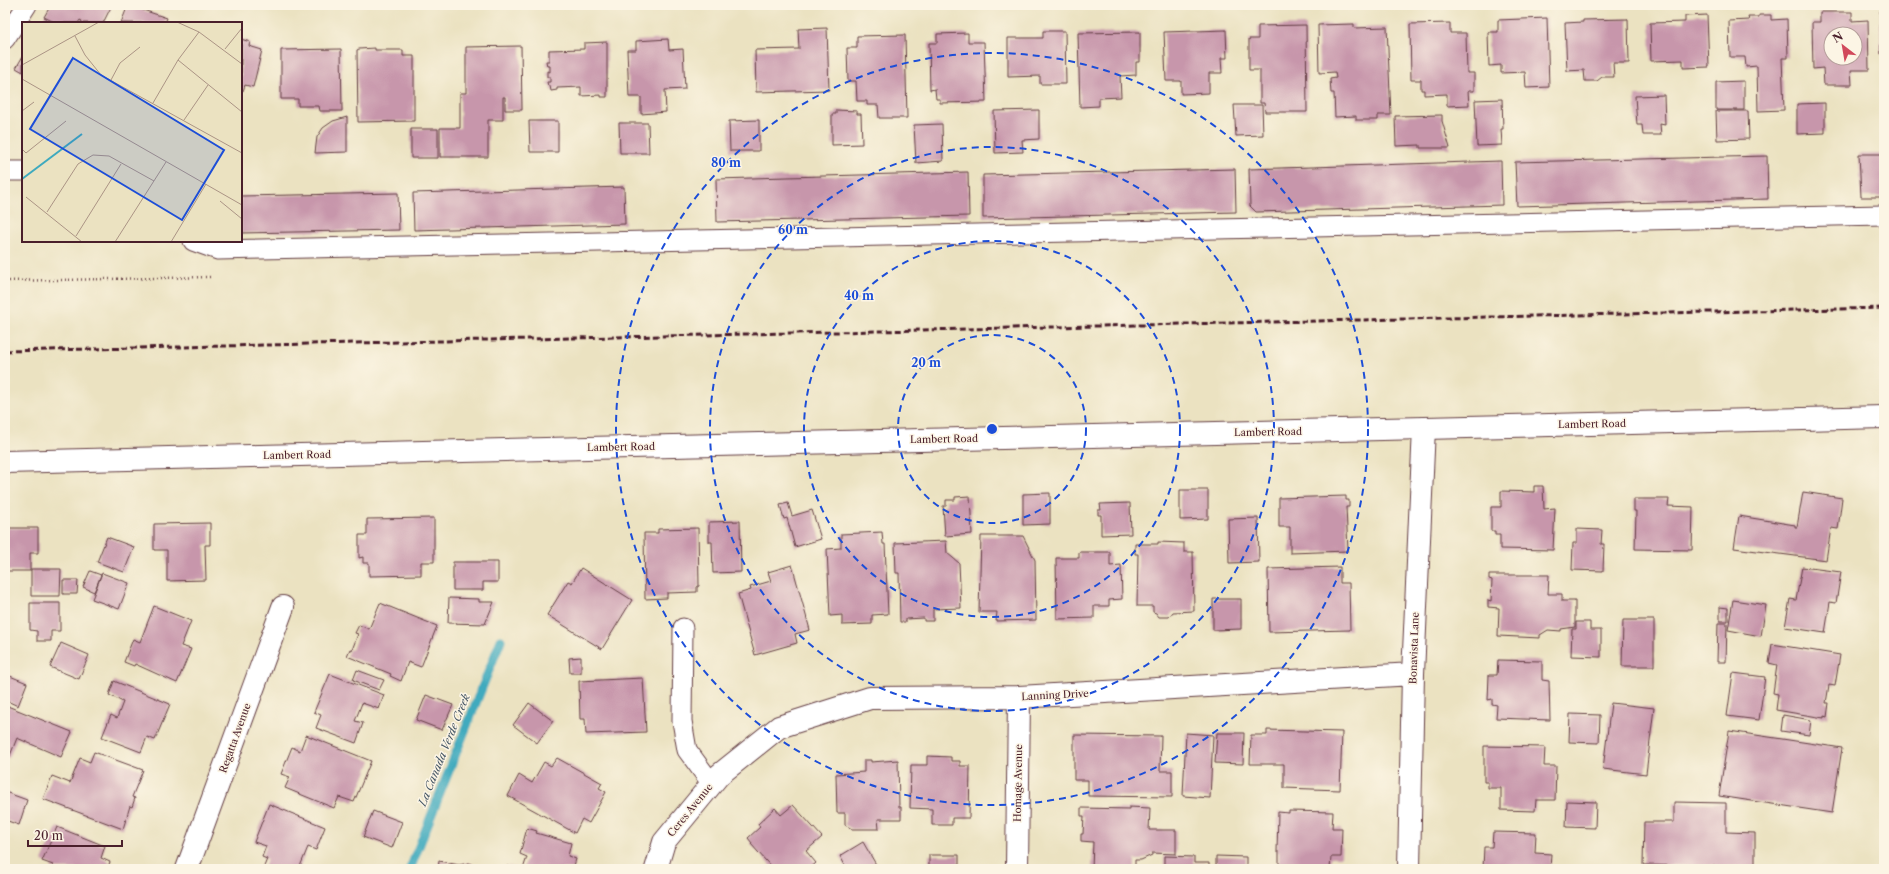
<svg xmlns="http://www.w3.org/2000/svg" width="1889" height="874" viewBox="0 0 1889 874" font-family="'Libre Caslon Text',serif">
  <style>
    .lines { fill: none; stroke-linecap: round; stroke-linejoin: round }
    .stream { stroke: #3faabe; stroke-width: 9 }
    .building { fill: #c796ab; fill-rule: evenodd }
    .service-casing { stroke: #623c42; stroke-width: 21 }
    .minor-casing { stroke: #623c42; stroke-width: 24 }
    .secondary-casing { stroke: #623c42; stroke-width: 24 }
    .path { stroke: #623c42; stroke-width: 2.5; stroke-dasharray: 1 3; stroke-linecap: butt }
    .service { stroke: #fff; stroke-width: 19 }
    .minor { stroke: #fff; stroke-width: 22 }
    .secondary { stroke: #fff; stroke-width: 22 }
    .rail { stroke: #4a1f2b; stroke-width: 3; stroke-dasharray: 6 3; stroke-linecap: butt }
    .ring { fill: none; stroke: #1d4ed8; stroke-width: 2; stroke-dasharray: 7 5 }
    .labels { text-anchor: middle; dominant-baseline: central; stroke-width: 3; stroke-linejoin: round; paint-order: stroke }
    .street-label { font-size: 10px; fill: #4a1f2b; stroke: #fcf5e5 }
    .water-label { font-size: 11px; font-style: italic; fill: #465766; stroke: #fcf5e5 }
    .inset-river { fill: none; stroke: #3faabe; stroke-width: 2 }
    .inset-road { fill: none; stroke: #ab9485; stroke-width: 1 }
    .view { fill: #1d4ed8; fill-opacity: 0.15; stroke: #1d4ed8; stroke-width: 2 }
    .inset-edge { fill: none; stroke: #4a1f2b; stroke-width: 2 }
    .centre { fill: #1d4ed8; stroke: #fcf5e5; stroke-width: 2 }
    .ring-label { font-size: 12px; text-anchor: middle; font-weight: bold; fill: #1d4ed8; stroke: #fcf5e5; stroke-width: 3; stroke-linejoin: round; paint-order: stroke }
  </style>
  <rect width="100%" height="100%" fill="#fcf5e5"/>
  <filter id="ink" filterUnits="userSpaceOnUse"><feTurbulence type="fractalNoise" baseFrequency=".025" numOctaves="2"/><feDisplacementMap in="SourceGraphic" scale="8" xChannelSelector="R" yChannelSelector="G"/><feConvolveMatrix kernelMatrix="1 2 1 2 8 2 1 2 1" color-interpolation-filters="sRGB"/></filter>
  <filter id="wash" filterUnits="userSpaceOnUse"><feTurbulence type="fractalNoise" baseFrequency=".012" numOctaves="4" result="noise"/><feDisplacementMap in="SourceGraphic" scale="16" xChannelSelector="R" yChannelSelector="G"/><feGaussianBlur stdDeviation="0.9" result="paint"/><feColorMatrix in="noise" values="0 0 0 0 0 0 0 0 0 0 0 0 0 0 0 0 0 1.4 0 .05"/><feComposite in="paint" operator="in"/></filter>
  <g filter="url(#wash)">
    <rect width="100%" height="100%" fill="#ebe2c1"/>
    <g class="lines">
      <path class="stream" d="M410,869l91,-229"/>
    </g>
    <g id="blocks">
      <path class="building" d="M51,5h61l-9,18h-22l1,-2 -2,-1 -2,3h-22l-12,-6z
        M128,5l39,13 -2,5h-44z
        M1880,11h4v42l-3,1z
        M1820,12h32v9l16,-1 1,50h-18l1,15h-28l-1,-17 -10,1 -1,-47h8zM1831,34h24v24h-24z
        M1707,15l2,52 -26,1v-8l-32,1 -1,-38 35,-1v-6z
        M1759,15h12v5l16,-1 1,39h-6l2,52 -26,1 -1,-45 -11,1 -1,-10h-15l-1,-36 20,-1 -1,-3h11z
        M1547,18l2,69 -23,1 -1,-16 -24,1v-8l-12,1 -1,-34h10v-12z
        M1628,19l1,44h-16l1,14h-12l-5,4h-12l-1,-11 -17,1 -2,-48 18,-1v-2z
        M1450,23v10h16l1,40h7v18h-6l1,14 -22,1v-12l-23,1v-5h-3v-10h-10l-1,-56z
        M1354,24v4l33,-1 4,88h-13v5h-22v-4l-21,1 -1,-24h-3l-1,-14 6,-1 -1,-6 -16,1 -1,-48z
        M1306,25l1,87h-42l-1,-9h-4v-33h-11v-31h9v-13z
        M827,28l2,62 -73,2 -1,-42 44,-1 -1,-20z
        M1226,30l1,28h-6l1,15h-13v20l-28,1v-13h-15l-2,-49z
        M1043,31h22l1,53h-26v-8l-32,1v-39h35z
        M1140,32v30h-4v13l-16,1 1,21 -22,1v8l-19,1 -2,-74z
        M968,33v9h16l2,60 -46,1v-4h-4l-1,-10 -5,1 -1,-47h8v-9z
        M905,35l2,83h-28l-1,-13h-11v-4h-10l-1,-20h-8l-1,-33h10v-12z
        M241,39l9,3 -1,4 13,4 -9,37 -8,-2 -2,6 -2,-1z
        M668,39l1,11 14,-1 2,40 -20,1 1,22 -25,2v-17h-12l-2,-47h9v-9z
        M607,42v55h-6v-2l-20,1v-9l-24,1v2l-6,1 -1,-5h-2l-1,-4h3v-5h-3v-6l3,1v-6h-3l-1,-5h3v-11l35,-1v-6z
        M521,46l1,64h-17v-13h-2v23h-15v37h-48v-29h20v-35h6v-46z
        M375,48v2h28v6h11v65l-56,1 -1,-72 2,-1z
        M341,49l1,62h-22l-1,-5h-21v-7h-17v-49z
        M23,56v16l-7,-4z
        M1744,81v29h-28v-28z
        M1664,95l1,30 -5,-1 1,11h-18l-1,-10h-5l-2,-29z
        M1502,99l1,30h-2l1,16 -25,1 -2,-46z
        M1825,103v30l-28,1v-30z
        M1234,105h28l1,30 -27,1z
        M836,110l21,1v3h4l1,30 -30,1v-31h4z
        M1039,110v29l-17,1 1,12 -28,1 -1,-42z
        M1716,111h32l1,28 -32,1z
        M1442,115v6l8,27h-30v-3l-24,1 -1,-30z
        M347,117v35l-32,1 2,-16 6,-9 10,-7z
        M759,120v31h-29l-1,-30z
        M529,121h29v31h-28z
        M619,123h29l1,30h-29z
        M942,124l1,37 -27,2 -2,-38z
        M411,129h27v29h-27z
        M1859,154h25v43h-23z
        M1767,156l1,43 -251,7 -2,-44z
        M1501,161l1,44 -246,7 -6,-6 -1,-37z
        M1235,169l1,43 -253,6v-43z
        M968,172l1,44 -252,6 -1,-43z
        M624,187l1,37 -211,6 -1,-37z
        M398,193l1,37 -158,3v-37z
        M1534,486h9l1,23 11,-1 -2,42 -53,-1v-14h-5v-4h-4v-24h10v-16l33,1z
        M1180,490h28v29l-28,1z
        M1803,492l39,6 -4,31 -7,-1 -5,32 -92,-12 5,-32 56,9v2h2z
        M1050,493v31l-27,1v-31z
        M970,496l2,38 -27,2 -2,-30h3v-6h9v-3z
        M1346,496v4h3v7h-3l2,44 -58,2v-26h-11v-29z
        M1634,499h35l-1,7 25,1 -1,43 -57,-1 1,-38h-2z
        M788,503l4,13 20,-6 9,29 -26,8 -8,-29 -3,1 -4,-14z
        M1130,503l1,31 -30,1v-20h-3v-5h3l-1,-6z
        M434,518v44h-13v13l-52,1v-13h-6v-6l-4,1v-23h8v-16z
        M1258,518l1,44 -30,1 -1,-44z
        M740,521l1,51 -28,1 -1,-31h-3v-20z
        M210,523v22h-5l1,35 -39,1v-31h-13v-26z
        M5,528h33v25h-8v18h-25z
        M698,528l1,58 -2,1v5l-30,1v5l-22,1 -1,-66h14v-4z
        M1577,529l25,1 -1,14h3l-1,27 -31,-1 1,-27h4z
        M882,532l1,12h2l3,70 -16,1v9l-30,1v-10l-12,1 -3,-67 14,-1v-14z
        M981,536h42l12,24 1,60 -40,1 1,-9h-18z
        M107,537l27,10 -10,25 -27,-10z
        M946,541l1,12 12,10 2,45 -28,1v12h-9v-3l-18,1v3h-6l-1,-49h-3l-1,-30z
        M1158,542l26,1v9h9l1,59 -21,1 -4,5h-10l-3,-4 -3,-1v-6h-16l1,-52h-3v-10h23z
        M1079,552h31v14l11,-1 1,34 -13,1v6h-15v12l-37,1 -1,-61h23z
        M453,562h45v20h-15v8h-30z
        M792,565l18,65 -15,4 2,9 -42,12 -17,-61 13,-4 -1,-3 21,-6 -3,-9z
        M1340,567v16h9l1,47 -81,2 -1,-63z
        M1802,567l39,5 -5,31 -6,-1 -5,31 -40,-6 5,-28 6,1z
        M581,568l51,32 -30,49 -55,-34 21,-34 4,2z
        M31,569h30l-1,27h-29z
        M90,571l11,4 -7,17 -11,-5z
        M102,573l27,10 -10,26 -27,-10z
        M1489,575h60l-1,19h14v7h13v26l-14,2v2l-13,-1 -8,5v3l-42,-2 1,-28 -11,-1v-7l3,1 1,-21 -3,-1z
        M63,580h15l-1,14h-14z
        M449,598l30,1v3h15l-9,22 -37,-1z
        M1213,599h28v30l-28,1z
        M1733,600l33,5 -5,31 -33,-6z
        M30,603h30v28h-9v10h-14v-10l-7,-1z
        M380,603l57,23 -16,41 -13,-5 -7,19 -11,-5 1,-2 -44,-18 3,-7 2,1 6,-16 -3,-1 4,-8 10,4z
        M154,606l37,15 -10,25 10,3 -14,34 -42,-19 -1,2 -10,-4 9,-23 7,3z
        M1720,607l8,1v13h-8z
        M1623,620h31v46h-32z
        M1576,622h14v8h11v27l-30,-1 1,-27h4z
        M1718,623h9l-1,39h-9z
        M61,643l28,12 -10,24 -29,-12z
        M1772,644l68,11 -5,31 -6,-1 -3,18h3l-2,14 -3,-1v2l-48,-8 2,-16 -5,-1 4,-28 -8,-2z
        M581,657v16h-11l-1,-15z
        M1498,660l44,1v19l7,1 1,39 -54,-2 1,-13 -5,-1v-5l-4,1 1,-25h8z
        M357,670l27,10 -5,10 -26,-10z
        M1733,673l32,4 -6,43 -32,-4z
        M5,674l22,9 -9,23 -13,-6z
        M330,674l54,21 -5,14 -17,-6 -7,18 8,2 -7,20 -40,-15 5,-13 -7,-3z
        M643,678l3,54 -60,2 -1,-15h-5l-1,-38z
        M114,681l56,23 -15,36 -8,-3 -6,15 -39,-15 9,-22 6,3 6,-16 -14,-7z
        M426,695l27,10 -11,25 -26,-10z
        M529,703l24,18 -16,22 -24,-18z
        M1611,703l43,5 -8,66 -43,-5z
        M5,705l67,27 -11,25 -44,-19 -8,20 -4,-1z
        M1570,714l30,1 -1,28 -30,-1z
        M1783,715l28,5 -2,15 -28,-4z
        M1267,730l75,2 -2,58 -56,-2v-24h-34l1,-29h16z
        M1729,731l113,17 -10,65 -113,-17z
        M1186,733l27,2 -3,63 -27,-2z
        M1217,733h27l-1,31 -28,-1z
        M306,735l65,26 -17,41 -15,-5 -5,11 -49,-20 5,-11 -9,-3 11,-27 8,4z
        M1074,735l87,1 -1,35h12v26l-84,-1v-16h-14z
        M1484,746l61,1 -1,19h12l-1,34h-19l-1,11 -34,-1v-22h-13v-6h-4z
        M94,752l49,18 -11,27 3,1 -3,9 -2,-1 -7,23 -80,-30 9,-23 18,7 10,-25 10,4z
        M927,756l24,1v4h9v5h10l-1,52h-17v7h-20v-16l-22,-1 1,-43h16z
        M557,758l45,25 -3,5 7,4 -17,31 -7,-4 -7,14 -67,-37 11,-21 13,8 12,-21 7,4z
        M864,760h7v2l27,-2 1,47h2v12h-23l1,10h-27l-7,-4v-12h-8l-1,-39 28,-2z
        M5,792l22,8 -8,25 -14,-5z
        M1567,801l29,1 -1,26 -29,-1z
        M1674,802l52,1v29l29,1v34l-112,-2 1,-43h30z
        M269,804l56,23 -9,23 -8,-3 -9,22h-36l4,-10 -5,-2 4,-11 -12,-4z
        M793,805l29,32 -16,14 10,12 -7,6h-36l-22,-25 1,-1 -4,-5 12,-11 -2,-3 17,-16 6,7z
        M1129,807l21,1 -1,22h27v24l-24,-1v2l-11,5h-6v9h-43l1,-27 -12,-1v-7h2l1,-18h-3v-8l48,1z
        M373,811l29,11 -10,26 -29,-11z
        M1289,811l44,1 -1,16h10l-1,29h-10l-1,12h-51v-17h-2l1,-40 11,1z
        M57,827l48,19 -4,12 9,4 -3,7h-56l2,-4 -11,-4z
        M527,828l10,3 -1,2 35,10 -3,13 8,3 -3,10h-50l4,-12 -7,-3z
        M1493,832l43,1 -1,20 16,1 -1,15h-67l1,-22h8z
        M863,842l15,26 -31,1 -7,-13z
        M929,855h30v14h-30z
        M1164,856l30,1v6h15v6h-45z
        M1216,856l30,1v12h-30z
        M439,861l20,4 10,-2 15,6h-46z
        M507,866l11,2v1h-12z"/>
    </g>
  </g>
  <g filter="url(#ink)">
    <use href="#blocks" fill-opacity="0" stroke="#623c42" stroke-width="1"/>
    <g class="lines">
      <g class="service-casing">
        <path id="service" d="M5,39l22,-34
          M5,171h18
          M193,241l25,9 1666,-35
          M683,628l-1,93 5,29 25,34"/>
      </g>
      <g class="minor-casing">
        <path id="minor" d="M187,869l96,-262
          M656,869l8,-27 55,-67 60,-48 91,-29 149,-1 394,-23
          M1017,869l2,-172
          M1409,869l4,-195 11,-246"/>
      </g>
      <g class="secondary-casing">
        <path id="secondary" d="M5,462l1879,-45"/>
      </g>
      <path class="path" d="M5,281l205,-4"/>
      <use href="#service" class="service"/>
      <use href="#minor" class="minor"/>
      <use href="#secondary" class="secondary"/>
      <path class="rail" d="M5,351l1879,-43"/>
    </g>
  </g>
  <g class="ring">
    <circle cx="992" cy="429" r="94"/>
    <circle cx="992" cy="429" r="188"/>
    <circle cx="992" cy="429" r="282"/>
    <circle cx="992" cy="429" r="376"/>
  </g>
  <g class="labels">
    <g class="street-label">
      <text transform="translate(1592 424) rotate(-1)">Lambert Road</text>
      <text transform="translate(1268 432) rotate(-1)">Lambert Road</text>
      <text transform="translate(944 439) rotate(-1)">Lambert Road</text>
      <text transform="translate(621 447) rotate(-1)">Lambert Road</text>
      <text transform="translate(297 455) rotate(-1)">Lambert Road</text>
      <text transform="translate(1414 648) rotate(-88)">Bonavista Lane</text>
      <text transform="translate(1055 695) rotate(-3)">Lanning Drive</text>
      <text transform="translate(235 738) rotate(-70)">Regatta Avenue</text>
      <text transform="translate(1018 783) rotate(-89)">Homage Avenue</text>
      <text transform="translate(690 810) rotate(-51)">Ceres Avenue</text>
    </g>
    <g class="water-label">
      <text transform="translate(444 750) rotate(-68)">La Canada Verde Creek</text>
    </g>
  </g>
  <g transform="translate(22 22)">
    <rect width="220" height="220" fill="#ebe2c1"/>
    <path class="inset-river" d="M0,157l60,-45"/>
    <path class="inset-road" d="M155,0l22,10 43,32M53,14l10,19 16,20 141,78M203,27l17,-21M156,38l64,52M0,43l77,-43M0,57l220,126M89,58l9,-17 20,-16M131,81l25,-43 21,-28M0,89l12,-9M162,98l24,-35M0,127l4,4 40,-32M4,175l56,45M198,179l22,18M25,190l31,-48 15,-9 16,1 45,25M54,214l45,-72M93,220l51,-80M149,220l35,-58"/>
    <path class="view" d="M51,36l151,92 -42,70 -152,-91z"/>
    <rect width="220" height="220" class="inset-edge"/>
  </g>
  <circle cx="992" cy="429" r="6" class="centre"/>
  <g class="ring-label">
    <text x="726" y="167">80 m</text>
    <text x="793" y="234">60 m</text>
    <text x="859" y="300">40 m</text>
    <text x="926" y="367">20 m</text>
  </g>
  <rect width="1889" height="874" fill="none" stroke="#fcf5e5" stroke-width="20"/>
  <g transform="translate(1843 46) rotate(329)"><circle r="19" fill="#fcf5e5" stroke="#b59f9b"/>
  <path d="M0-3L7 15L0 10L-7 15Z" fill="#d1495b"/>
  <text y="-6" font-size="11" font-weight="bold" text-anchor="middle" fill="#4a1f2b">N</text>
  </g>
  <path d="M28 840v6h94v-6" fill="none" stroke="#4a1f2b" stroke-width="2"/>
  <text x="34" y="840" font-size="12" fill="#4a1f2b" stroke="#fcf5e5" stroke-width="3" paint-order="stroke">20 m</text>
</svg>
